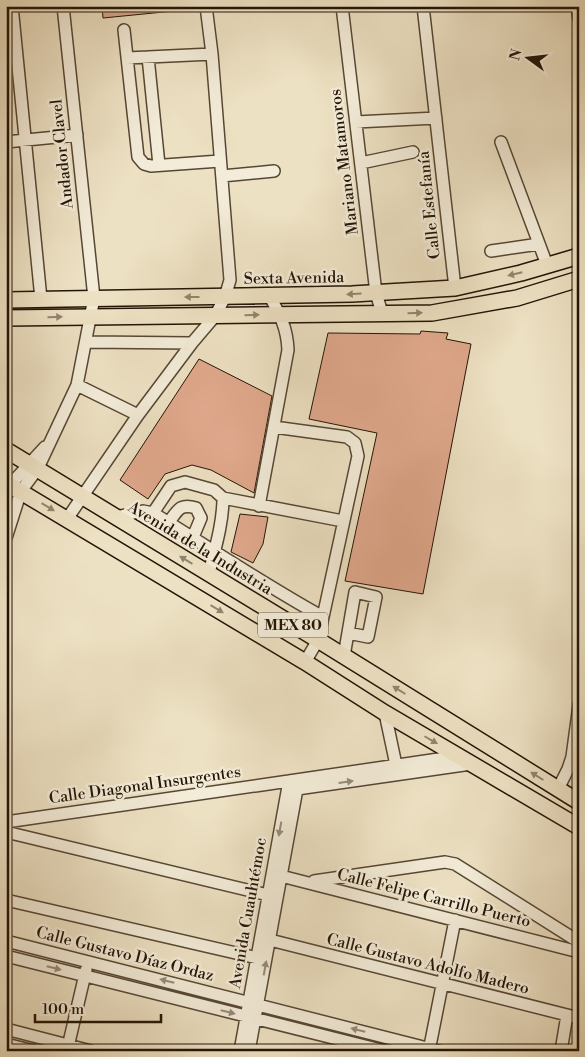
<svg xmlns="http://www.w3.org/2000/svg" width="585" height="1057" viewBox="0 0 585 1057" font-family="'Libre Bodoni',serif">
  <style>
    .building { fill: #e0a88c; stroke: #231406 }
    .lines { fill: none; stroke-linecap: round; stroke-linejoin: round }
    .minor-casing { stroke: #564735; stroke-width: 14 }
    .major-casing { stroke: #231406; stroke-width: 18 }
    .minor { stroke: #f3ecd8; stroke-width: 11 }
    .major { stroke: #ede1c3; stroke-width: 15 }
    .oneway { fill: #92856e }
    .oneway2 { fill: #958b7a }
    .labels { text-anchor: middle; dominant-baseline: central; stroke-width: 5; stroke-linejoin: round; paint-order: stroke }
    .shield { fill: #f3ecd8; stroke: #615545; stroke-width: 1 }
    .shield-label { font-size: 15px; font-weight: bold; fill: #231406 }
    .street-label { font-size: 16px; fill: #231406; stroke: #f3ecd8 }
  </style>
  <rect width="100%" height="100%" fill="#ede1c3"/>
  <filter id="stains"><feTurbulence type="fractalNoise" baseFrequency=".004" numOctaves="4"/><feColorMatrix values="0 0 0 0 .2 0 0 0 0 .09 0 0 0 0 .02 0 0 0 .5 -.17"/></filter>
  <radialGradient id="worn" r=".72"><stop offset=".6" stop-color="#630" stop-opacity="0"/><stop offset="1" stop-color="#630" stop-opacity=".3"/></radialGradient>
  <path class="building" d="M102,6h71l1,5 -71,7z
    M421,331l27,2 -2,6 25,5 -48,250 -78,-13 32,-148 -68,-14 19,-86 92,1z
    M199,359l73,37 -18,97 -43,-23 -19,-5 -27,9 -17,25 -28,-19z
    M240,514l28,3 -5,27 -10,19 -22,-11z"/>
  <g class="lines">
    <g class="minor-casing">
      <path id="minor" d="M12,6l29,293
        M342,6l34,287 6,20
        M423,6l32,282
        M577,6l2,13
        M124,30l14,127 6,7 7,2 69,-5
        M148,57l11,108
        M127,58l85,-4
        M356,122l80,-4
        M6,142l71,-7
        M501,142l46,123
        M361,163l52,-11
        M222,176l52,-5
        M491,251l48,-7
        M87,342l105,1
        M77,385l61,30
        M6,496l4,-11 35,-38
        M223,498l120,23
        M259,506l29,-156c-1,-23 -8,-35 -19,-55
        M153,513l18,-27 14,-4 29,8 9,8c0,25 -8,51 -14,75
        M116,517l27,-6 10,2c57,35 112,72 170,104l35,-161 -3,-13 -8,-6 -73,-10
        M67,519l71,-104 54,-72 23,-27 10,-19 5,-17 -18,-226 -6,-48
        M169,522c9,-12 11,-19 27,-14l5,10 -8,19
        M6,538l15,-47 17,-23 39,-83 17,-87 -31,-292
        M344,656l11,-64 21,5 -8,40 -20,-4
        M305,662l13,-22 5,-23
        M385,713l11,52
        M297,789l174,-25
        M558,789l10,-20 4,-12 7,-52
        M6,822l283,-41 8,8
        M6,832l262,63
        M281,876l298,76
        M314,881l131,-19 10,2 124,78
        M6,900l251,58
        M270,940l309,78
        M6,941l433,110
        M6,956l379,95
        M6,1029l85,22
        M6,1044l28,7
        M67,1051l19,-81
        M240,1051l49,-270 170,-25
        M249,1051l48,-262
        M429,1051l26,-131
        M561,1051l6,-36"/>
    </g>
    <g class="major-casing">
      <path id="major" d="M6,300l346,-6 103,-6 66,-15 58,-17
        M6,318l426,-5 85,-15 62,-19
        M6,450l312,190 261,162
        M6,483l299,179 80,51 194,114"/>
    </g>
    <use href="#minor" class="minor"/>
    <use href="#major" class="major"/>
  </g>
  <defs><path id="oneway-solid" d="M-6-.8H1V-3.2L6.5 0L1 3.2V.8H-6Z" transform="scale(1.25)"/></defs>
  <g class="oneway">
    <use href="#oneway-solid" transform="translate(515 274) rotate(167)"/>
    <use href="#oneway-solid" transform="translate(354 294) rotate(177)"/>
    <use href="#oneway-solid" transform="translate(192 297) rotate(180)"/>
    <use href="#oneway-solid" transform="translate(415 313) rotate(-1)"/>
    <use href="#oneway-solid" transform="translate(252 315) rotate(-1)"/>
    <use href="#oneway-solid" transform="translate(55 317) rotate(-1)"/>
    <use href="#oneway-solid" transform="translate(48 507) rotate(31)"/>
    <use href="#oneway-solid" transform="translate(186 560) rotate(-149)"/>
    <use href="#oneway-solid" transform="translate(217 609) rotate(31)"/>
    <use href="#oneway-solid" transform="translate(399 690) rotate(-148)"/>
    <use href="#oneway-solid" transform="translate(431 740) rotate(30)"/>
    <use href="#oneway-solid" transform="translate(537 776) rotate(-148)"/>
  </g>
  <g class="oneway2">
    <use href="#oneway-solid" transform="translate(346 782) rotate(-8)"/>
    <use href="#oneway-solid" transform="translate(280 829) rotate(100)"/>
    <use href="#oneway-solid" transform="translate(54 968) rotate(14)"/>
    <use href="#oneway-solid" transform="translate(265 968) rotate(-80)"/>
    <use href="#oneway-solid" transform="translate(167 981) rotate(-166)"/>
    <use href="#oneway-solid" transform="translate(228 1012) rotate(14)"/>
    <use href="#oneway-solid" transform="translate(358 1030) rotate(-166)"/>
  </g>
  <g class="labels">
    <rect class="shield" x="258" y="612.5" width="70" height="25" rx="4"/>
    <g class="shield-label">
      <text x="293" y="625">MEX 80</text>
    </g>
    <g class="street-label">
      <text transform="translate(62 154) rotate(-96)">Andador Clavel</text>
      <text transform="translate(344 162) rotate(-97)">Mariano Matamoros</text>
      <text transform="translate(429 205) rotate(-96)">Calle Estefanía</text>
      <text transform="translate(294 278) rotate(-1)">Sexta Avenida</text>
      <text transform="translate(200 548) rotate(31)">Avenida de la Industria</text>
      <text transform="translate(145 785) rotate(-8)">Calle Diagonal Insurgentes</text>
      <text transform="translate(434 898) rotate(14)">Calle Felipe Carrillo Puerto</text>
      <text transform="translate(248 913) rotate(-80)">Avenida Cuauhtémoc</text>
      <text transform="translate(125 954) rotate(14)">Calle Gustavo Díaz Ordaz</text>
      <text transform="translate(428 964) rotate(14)">Calle Gustavo Adolfo Madero</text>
    </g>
  </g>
  <rect width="585" height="1057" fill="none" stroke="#ede1c3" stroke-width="25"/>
  <rect x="8" y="8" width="570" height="1042" fill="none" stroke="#231406" stroke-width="2.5"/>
  <rect x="12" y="12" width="560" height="1032" fill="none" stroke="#231406"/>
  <g transform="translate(528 58) rotate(285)" stroke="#f3ecd8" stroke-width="4" paint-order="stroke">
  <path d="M0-4L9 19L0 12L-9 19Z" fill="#231406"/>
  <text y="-8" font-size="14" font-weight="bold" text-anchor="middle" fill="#231406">N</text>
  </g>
  <path d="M35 1014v8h126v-8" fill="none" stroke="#231406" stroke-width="2.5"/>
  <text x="42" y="1014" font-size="15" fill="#231406" stroke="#f3ecd8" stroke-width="4" paint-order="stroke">100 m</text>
  <rect width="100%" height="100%" filter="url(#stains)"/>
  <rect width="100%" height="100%" fill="url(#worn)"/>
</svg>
